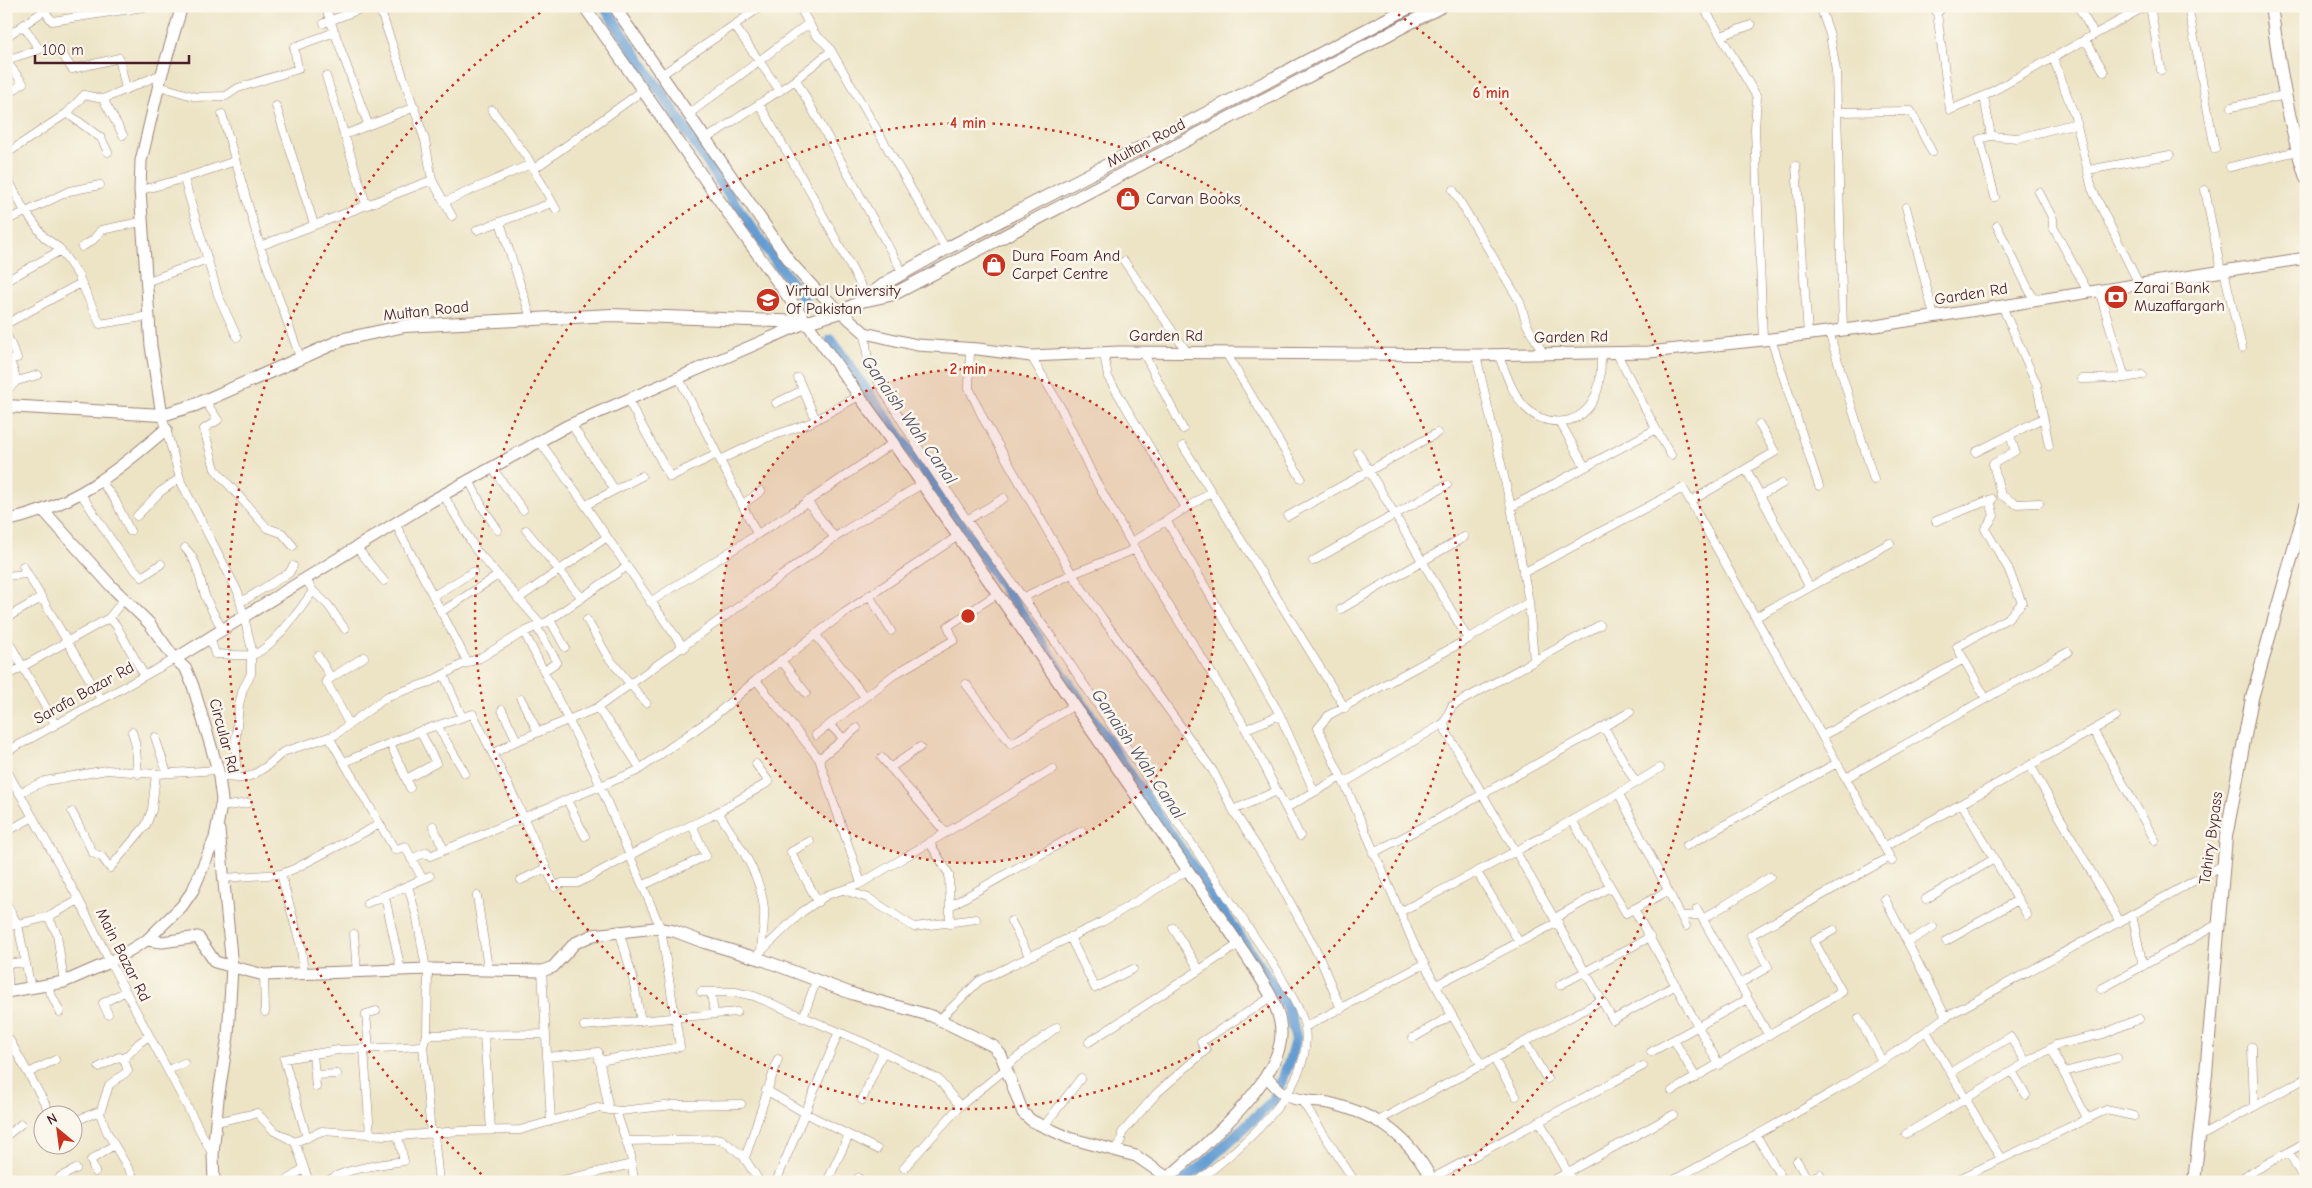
<svg xmlns="http://www.w3.org/2000/svg" width="2312" height="1188" viewBox="0 0 2312 1188" font-family="'Comic Neue',sans-serif">
  <style>
    .lines { fill: none; stroke-linecap: round; stroke-linejoin: round }
    .canal { stroke: #659dd3; stroke-width: 11 }
    .street-casing { stroke: #9c8278; stroke-width: 9 }
    .secondary-casing { stroke: #9c8278; stroke-width: 13 }
    .primary-casing { stroke: #9c8278; stroke-width: 14 }
    .street { stroke: #fff; stroke-width: 8 }
    .secondary { stroke: #fff; stroke-width: 11 }
    .primary { stroke: #fff; stroke-width: 12 }
    .ring { fill: none; stroke: #c8321e; stroke-width: 2.5; stroke-dasharray: 2.5 5 }
    .labels { text-anchor: middle; dominant-baseline: central; stroke-width: 5; stroke-linejoin: round; paint-order: stroke }
    .street-label { font-size: 16px; fill: #4a1f2b; stroke: #fbf7ec }
    .poi-label { font-size: 16px; fill: #4a1f2b; stroke: #fbf7ec; text-anchor: start }
    .water-label { font-size: 18px; font-style: italic; fill: #55516e; stroke: #fbf7ec }
    .centre { fill: #c8321e; stroke: #fbf7ec; stroke-width: 2.5 }
    .ring-label { font-size: 15px; text-anchor: middle; font-weight: bold; fill: #c8321e; stroke: #fbf7ec; stroke-width: 5; stroke-linejoin: round; paint-order: stroke }
  </style>
  <rect width="100%" height="100%" fill="#fbf7ec"/>
  <filter id="ink" filterUnits="userSpaceOnUse"><feTurbulence type="fractalNoise" baseFrequency=".02" numOctaves="2"/><feDisplacementMap in="SourceGraphic" scale="10" xChannelSelector="R" yChannelSelector="G"/><feConvolveMatrix kernelMatrix="1 2 1 2 8 2 1 2 1" color-interpolation-filters="sRGB"/></filter>
  <filter id="wash" filterUnits="userSpaceOnUse"><feTurbulence type="fractalNoise" baseFrequency=".0096" numOctaves="4" result="noise"/><feDisplacementMap in="SourceGraphic" scale="20" xChannelSelector="R" yChannelSelector="G"/><feGaussianBlur stdDeviation="1.12" result="paint"/><feColorMatrix in="noise" values="0 0 0 0 0 0 0 0 0 0 0 0 0 0 0 0 0 1.4 0 .05"/><feComposite in="paint" operator="in"/></filter>
  <g filter="url(#wash)">
    <rect width="100%" height="100%" fill="#ede4c6"/>
    <g class="lines">
      <path class="canal" d="M604,6l137,207 64,89
        M831,340l128,181 329,487 8,30 -6,22 -17,41 -73,67 -20,14"/>
    </g>
  </g>
  <g filter="url(#ink)">
    <g class="lines">
      <g class="street-casing">
        <path id="street" d="M325,6l43,118
          M379,6l46,134 7,40 20,36
          M799,6l16,28 14,13 117,202
          M1703,6l54,91 -2,32 8,211
          M1820,6l10,29 6,36 7,259
          M1944,6l-7,7 13,97 34,-14 162,-90
          M2078,6l16,28
          M2150,6l11,64
          M2188,6l27,143
          M44,10l8,11 98,-15
          M324,23l44,-17
          M23,25l16,24
          M734,25l46,66
          M1721,36l30,-11
          M6,37l45,-31
          M2085,39l19,33
          M2053,57l22,60 17,72 47,95
          M6,61l17,22 -17,13
          M6,62l6,-4 32,-10 17,4 11,17 47,-11 7,31
          M661,75l101,-69
          M326,76l40,128
          M796,80l107,193
          M159,86l37,11 30,-1 12,-8 60,-19 -4,-22 41,-15
          M1984,96l7,40
          M103,99l59,-25
          M759,104l53,91 55,102
          M276,106l38,118
          M2232,107l53,-12
          M492,110l35,47 29,52
          M1837,112l74,-1 21,41
          M67,113l34,25 7,14
          M222,114l38,132 40,111
          M689,114l120,-91
          M344,135l71,-28
          M706,139l85,-56 40,-32
          M6,154l61,-41 17,-18 19,4 20,36
          M1796,166l12,168
          M2230,167l68,-16
          M534,169l108,-78
          M2088,170l82,-15
          M6,175l17,33 21,29 15,11 19,27 22,49 49,-8
          M184,179l34,116 19,42
          M140,190c33,-7 63,-18 95,-29
          M1453,190l67,112 7,23 16,28
          M2205,190l16,81
          M2039,192l14,27v8l35,65
          M1995,197l-15,-58 11,-3 27,2 59,-15
          M444,202l87,-38
          M1906,207l28,109
          M6,220l20,-8 43,-21 31,-6
          M500,222l31,96
          M1997,226l37,74
          M477,230l75,-27
          M260,246l172,-66
          M82,247l11,-7 8,-10 40,-8
          M1124,261l63,91
          M2224,271l18,77
          M6,281l55,-31
          M146,282l61,-23
          M2099,290l26,88
          M2002,306l35,79 12,61
          M6,324l75,-41
          M1829,332l45,148
          M6,333l11,25 -7,2 7,21
          M865,333l3,30 16,29 34,55 49,73 91,126 219,324c8,15 26,42 28,58 9,63 -65,119 -108,154
          M1771,339l48,147
          M970,348l-1,40 15,32 88,154 31,45 110,152 20,39 43,66 43,80 22,53
          M1143,352l40,77
          M1104,353l4,24 78,131
          M1226,353l75,125
          M1498,354c8,19 14,40 28,54 18,18 50,19 65,-4 10,-15 10,-34 10,-52
          M1476,355l35,152 18,95 -61,37 -139,76 -11,13 33,70 62,144 33,63 36,61
          M1031,356l29,50 33,70 56,98 92,146 59,116
          M679,378l78,156
          M798,378l18,42
          M2081,379l44,-1 17,-3
          M6,391l11,-10 21,-6
          M628,400l42,77 47,-23
          M205,401l13,19 -14,9 11,40 52,59 15,5 11,13
          M776,403l27,-13
          M162,415l19,67 57,110 15,62
          M1560,422l25,45
          M571,424l44,66
          M1656,429l15,26
          M2010,435l5,16 -22,13 8,31 15,9 23,-1
          M539,441c51,67 95,139 145,207
          M1183,446l162,262
          M1358,452l110,187
          M1976,452l67,-34
          M720,460l46,-22 44,-15 49,-27
          M492,468l31,42
          M1746,469l63,117
          M469,480l14,28 15,22
          M101,481l14,19 15,31
          M81,494l41,62 20,21 19,-13
          M443,494l33,56 65,74
          M1760,495l22,-11
          M807,501l28,37
          M1691,501l84,-49 -16,-28
          M586,505l56,-29
          M742,505l19,-14
          M1511,507l145,-78 -40,-77
          M137,516l23,-24 20,-14
          M1288,516l149,-83
          M967,520l37,-22
          M1166,520l112,191 36,80
          M1936,521l56,-22
          M395,523l73,140
          M526,530l56,68
          M1132,542l78,-49
          M356,547l28,34
          M185,548c14,14 14,32 21,50 4,10 11,21 16,31
          M1313,561l134,-76
          M23,566l78,133
          M1523,573l160,-85 209,373
          M6,576l21,-2
          M305,578l8,13 15,14 17,24
          M869,595l22,36
          M433,596l40,-24
          M1024,597l48,-23 64,-25
          M518,599l89,-62
          M241,602l48,-29 4,-7
          M650,602l141,-89 102,-70
          M1529,602l5,59
          M1341,609l123,-72
          M441,612l56,-36
          M1756,617l134,-74
          M6,618l35,-20
          M109,618l7,7 28,50
          M550,620l15,27
          M587,620l21,37 38,46
          M1600,625l-148,81 -8,17 2,8 167,289 63,-35
          M536,626l21,36 -13,9
          M524,632l70,139 67,158 19,118 -81,14
          M815,634l50,63
          M6,637l49,87
          M210,637l5,17c12,0 25,2 36,1 18,-2 52,-49 62,-64
          M318,656l13,22
          M781,660l25,33
          M444,675l18,42
          M6,676l103,-58 15,-19
          M756,680l63,79 42,124
          M966,684l45,60 63,-39
          M521,699l17,33
          M1986,699l-29,-52 51,-29 14,-15 -14,-35 -23,-39 9,-13 -4,-16
          M597,708l23,29 20,31
          M502,710l15,31
          M349,724l-23,-43 38,-24
          M830,725l14,14
          M438,727l27,46
          M1604,727l32,56
          M1246,729l34,-14
          M2093,730l62,110
          M132,732c6,14 4,27 6,42
          M816,735l79,-61 59,-34 -6,-14 49,-32
          M1822,736l142,-77
          M155,737l12,36
          M329,737l66,113 10,-4 17,32
          M390,743l20,45
          M6,752l169,-93
          M493,754l19,-11 85,-35 247,-177 78,-47
          M882,758l63,74
          M819,759l38,-31
          M344,762l76,-31 53,-17 43,87 39,86 7,-4h16l75,-40 56,-26 60,-35 -13,-18
          M2030,765l90,157
          M890,768l30,-21
          M6,769l73,131 31,62 103,193
          M220,777l22,1 11,-3 14,-9 16,-14 52,-17 53,-39 42,-14 31,-17 19,-7 44,-26 23,-10 79,-55
          M236,778v-42l3,-31 4,-16 8,-15v-19
          M1846,778l222,-126
          M406,779l30,-16 -16,-32
          M1344,783l100,-60
          M19,793l26,-12 62,-11 49,4 62,-4
          M1619,794l67,132
          M567,800l18,36
          M1962,804l65,111
          M221,807l27,-4
          M1286,808l55,-31
          M1233,810l44,-19
          M72,812l21,41 9,4 8,11 36,-43 6,-15 4,-36
          M718,812c19,30 42,60 46,96 1,14 -2,29 -3,43
          M1572,820l54,93 42,-22
          M433,826l11,24
          M6,832l27,-15
          M810,841l-19,11 27,50
          M929,842l20,32 1,50
          M1686,846l151,-83
          M1884,847l232,-130
          M1373,853l65,-34 192,-107
          M411,859l16,-7 3,4 207,-85 75,-53 44,-38 88,-67 114,-77
          M1477,872l42,70
          M281,874l20,73 3,27
          M224,878l57,-4 13,-5 84,-44
          M521,880l25,-12
          M644,885l62,-29 -14,-31
          M408,886l9,32 9,51
          M844,890l24,8 46,29 62,-8
          M477,896l11,72
          M385,897l16,73
          M1885,899l61,118
          M1926,899l68,-40
          M6,903l12,22 13,64
          M367,903l63,-27
          M950,906l132,-75
          M1634,909l85,156
          M1697,909l72,127
          M1400,912c88,-46 176,-91 260,-144
          M2132,915l11,51
          M1681,916l19,-1
          M48,917l9,17 7,48
          M1555,918l55,-31
          M1703,919l67,-42
          M1011,921l18,35
          M6,927l42,-10 31,-17
          M1173,928l26,41
          M619,930l14,49 8,42
          M354,934l3,39
          M1070,937l25,51 38,-19
          M1946,941l72,-41
          M1908,942l25,-15
          M755,957l47,-45 25,-17 31,-10 195,-116
          M6,962l20,2
          M7,962l2,30
          M428,969l-1,66 -4,11 8,88
          M542,971l9,150
          M264,975l1,37
          M1739,984l29,-17 -17,-32 139,-78
          M1436,985l122,-63
          M1560,985l90,-48
          M47,986l13,26
          M2101,989l117,-65
          M701,992h34l19,4 113,48 71,35 22,27
          M711,992l3,22
          M108,1014l-5,-11 23,-12
          M803,1018l13,-37
          M1859,1018l23,43
          M939,1020l40,-39 123,-59 86,-52
          M584,1026l153,-14
          M1305,1027l119,-63
          M1926,1031l75,128
          M427,1035l119,-1
          M484,1035l7,95
          M1413,1038l39,-23
          M6,1040l3,-1 43,77
          M1674,1040l22,38
          M1089,1042l150,-98
          M1525,1042l22,37
          M2252,1047l2,60
          M2051,1048l36,70
          M364,1049l6,86
          M369,1049l-3,-35 10,-3
          M1651,1052l97,-53
          M313,1054l3,33
          M547,1057l51,-5 11,58
          M1494,1059l22,37
          M1006,1066l51,-39
          M99,1067l20,-10 5,2
          M168,1070l16,-7
          M2012,1071l14,24
          M1951,1072l59,-35 17,26
          M2064,1072l53,-14
          M28,1073l27,-13
          M315,1075l22,-1
          M766,1090l39,23 72,36
          M1672,1091l170,-99 -28,-51 20,-11
          M1300,1098l55,84
          M862,1100l21,-48
          M616,1111l15,45 3,26
          M1378,1121l224,-121
          M72,1122l28,-11
          M216,1122l41,-9 17,18 21,11 14,40
          M1540,1122l33,60
          M1044,1126l37,-48
          M434,1134l5,48
          M1906,1134l150,-89 47,-11 36,-15
          M1756,1135l28,47
          M6,1136l15,-12
          M41,1136l1,-1
          M2199,1137l107,-59
          M307,1138l-23,-79 54,-9 85,-4
          M626,1141l95,-2 22,17 17,26
          M295,1142l27,-11 76,5 62,-5 60,-1 77,-22 23,3 53,-6 68,-1
          M1113,1151l8,-10 1,-8 35,-40 49,-43 -5,-8 70,-45
          M2289,1152l16,30
          M745,1158l33,-99
          M1797,1161l12,21
          M904,1168l56,-62 47,-38
          M95,1172l-4,-12 23,-15
          M2245,1176l61,-34
          M60,1177l16,-8
          M858,1178l5,4
          M1431,1179l212,-113
          M136,1182l-29,-50 -7,-19 9,-28 19,-14 -4,-12 15,-16 10,-7
          M285,1182l19,-14
          M327,1182c13,-13 57,-18 77,-21l-6,-25
          M555,1182l77,-18
          M776,1182l62,-148
          M827,1182l22,-47
          M1550,1182l123,-67
          M1670,1182c93,-51 188,-99 272,-163l281,-154
          M1804,1182l16,-8
          M1952,1182l154,-72 28,6"/>
      </g>
      <g class="secondary-casing">
        <path id="secondary" d="M584,6l149,214 183,255 328,477c15,24 38,54 37,83 -1,48 -79,112 -113,143l-7,4
          M614,6l177,257 23,25 51,45 52,12 61,4 53,7 88,-4 357,3 173,-3 114,-12 112,-14 431,-68
          M162,415l-11,-69 -11,-156 1,-29 19,-81 22,-74
          M6,521c69,-16 108,-47 160,-92
          M175,659l255,-157 137,-76 240,-104
          M147,940l15,2 36,-5 17,25 49,13 164,-6 114,2 11,-4 22,-24 18,-8 62,-7 19,3 29,11 60,18 90,34 79,22 61,30 8,9 22,58 9,8 37,17 67,18 32,22
          M6,992l58,-10 46,-20 37,-22 35,-34 11,-16 22,-52 7,-38 -4,-30 -25,-84 -7,-17 -11,-10 -26,-36 -37,-36 -68,-76
          M1267,1077c6,6 12,15 20,18 11,7 29,6 42,8 50,12 80,33 104,79
          M214,1182l-1,-27 5,-56 10,-63 4,-69 -13,-137"/>
      </g>
      <g class="primary-casing">
        <path id="primary" d="M2271,6c8,58 17,116 35,172
          M867,300l27,-6 548,-288
          M6,406l156,9 33,-10 149,-66 61,-13 206,-11 196,7 33,-10 22,-11 25,-19 59,-33 466,-243
          M2194,1182l12,-108 20,-237 26,-139 54,-192"/>
      </g>
      <use href="#street" class="street"/>
      <use href="#secondary" class="secondary"/>
      <use href="#primary" class="primary"/>
    </g>
  </g>
  <circle cx="968" cy="616" r="247" fill="#c8321e" fill-opacity=".12"/>
  <g class="ring">
    <circle cx="968" cy="616" r="247"/>
    <circle cx="968" cy="616" r="493"/>
    <path d="M487 1179A740 740 0 0 1 544 10M1392 10A740 740 0 0 1 1449 1179"/>
  </g>
  <defs>
    <g id="shop-disc" transform="scale(1.25)"><circle r="9.5" fill="#c8321e" stroke="#fbf7ec"/><path d="M-5-2.5h2.3a2.7 3.5 0 0 1 5.4 0H5L5.5 6h-11ZM-1.5-2.5h3a1.5 2.3 0 0 0-3 0Z" fill="#fff"/></g>
    <g id="bank-disc" transform="scale(1.25)"><circle r="9.5" fill="#c8321e" stroke="#fbf7ec"/><path d="M-6-4H6V4H-6ZM0-2.3a2.3 2.3 0 1 0 0 4.6a2.3 2.3 0 1 0 0-4.6Z" fill="#fff"/></g>
    <g id="university-disc" transform="scale(1.25)"><circle r="9.5" fill="#c8321e" stroke="#fbf7ec"/><path d="M0-5L7-2L0 1L-7-2ZM-4 1L0 2.5L4 1V4Q0 6-4 4Z" fill="#fff"/></g>
  </defs>
  <g fill-rule="evenodd">
    <use href="#shop-disc" x="1128" y="199"/>
    <use href="#shop-disc" x="994" y="265"/>
    <use href="#bank-disc" x="2116" y="297"/>
    <use href="#university-disc" x="768" y="300"/>
  </g>
  <g class="labels">
    <g class="street-label">
      <text transform="translate(1146 143) rotate(-28)">Multan Road</text>
      <text transform="translate(1971 294) rotate(-9)">Garden Rd</text>
      <text transform="translate(426 311) rotate(-6)">Multan Road</text>
      <text x="1166" y="336">Garden Rd</text>
      <text transform="translate(1571 337) rotate(-1)">Garden Rd</text>
      <text transform="translate(84 693) rotate(-29)">Sarafa Bazar Rd</text>
      <text transform="translate(224 736) rotate(75)">Circular Rd</text>
      <text transform="translate(2211 838) rotate(-82)">Tahiry Bypass</text>
      <text transform="translate(123 955) rotate(63)">Main Bazar Rd</text>
    </g>
    <g class="poi-label">
      <text x="1146" y="199">Carvan Books</text>
      <text x="1012" y="256">Dura Foam And<tspan x="1012" dy="18">Carpet Centre</tspan></text>
      <text x="2134" y="288">Zarai Bank<tspan x="2134" dy="18">Muzaffargarh</tspan></text>
      <text x="786" y="291">Virtual University<tspan x="786" dy="18">Of Pakistan</tspan></text>
    </g>
    <g class="water-label">
      <text transform="translate(909 420) rotate(55)">Ganaish Wah Canal</text>
      <text transform="translate(1138 754) rotate(56)">Ganaish Wah Canal</text>
    </g>
  </g>
  <circle cx="968" cy="616" r="8" class="centre"/>
  <g class="ring-label">
    <text x="1491" y="98">6 min</text>
    <text x="968" y="128">4 min</text>
    <text x="968" y="374">2 min</text>
  </g>
  <rect width="2312" height="1188" fill="none" stroke="#fbf7ec" stroke-width="25"/>
  <g transform="translate(58 1130) rotate(331)"><circle r="24" fill="#fbf7ec" stroke="#b4a19f"/>
  <path d="M0-4L9 19L0 12L-9 19Z" fill="#c8321e"/>
  <text y="-8" font-size="14" font-weight="bold" text-anchor="middle" fill="#4a1f2b">N</text>
  </g>
  <path d="M35 55v8h154v-8" fill="none" stroke="#4a1f2b" stroke-width="2.5"/>
  <text x="42" y="55" font-size="15" fill="#4a1f2b" stroke="#fbf7ec" stroke-width="4" paint-order="stroke">100 m</text>
</svg>
